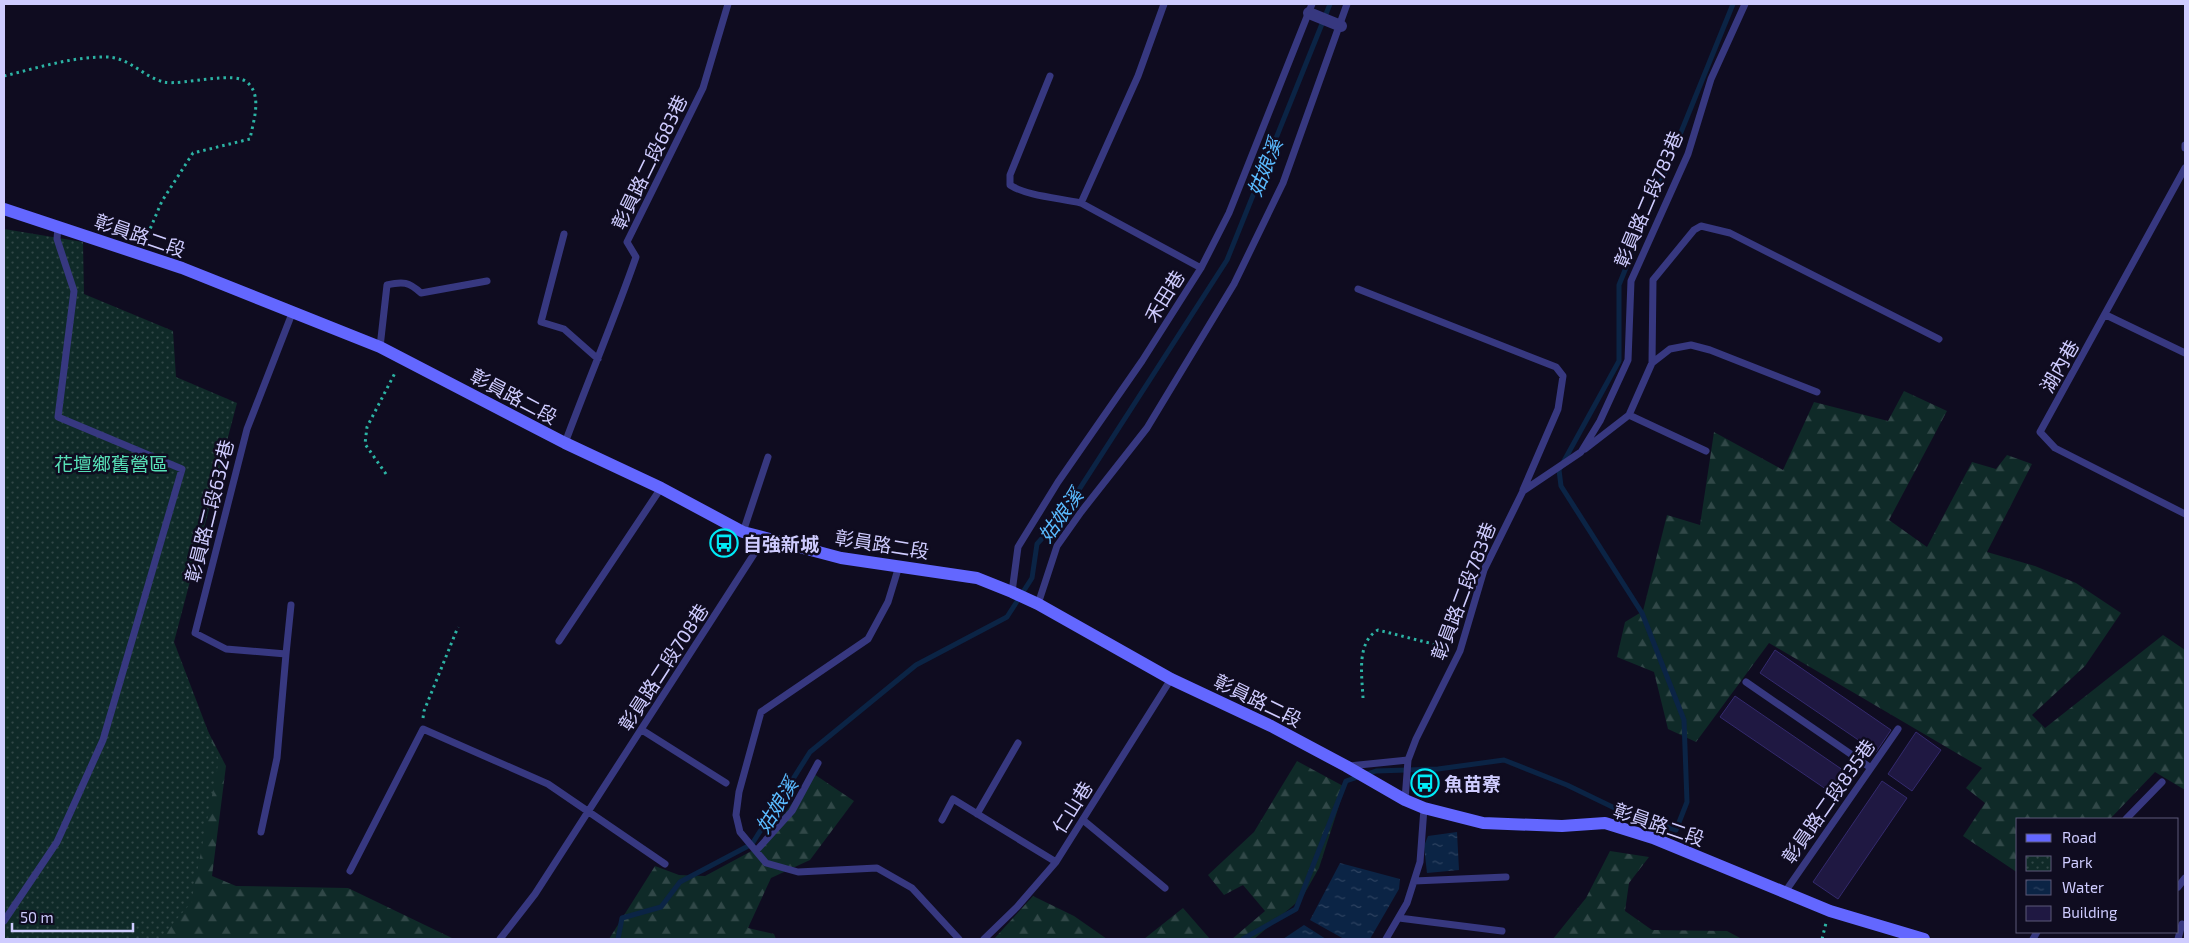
<svg xmlns="http://www.w3.org/2000/svg" width="2189" height="943" viewBox="0 0 2189 943" font-family="'Exo 2','Noto Sans TC',sans-serif">
  <style>
    .forest { fill: url(#forest-firs) }
    .park { fill: url(#park-dots) }
    .water { fill: url(#water-ripples) }
    .lines { fill: none; stroke-linecap: round; stroke-linejoin: round }
    .stream { stroke: #0b2445; stroke-width: 5 }
    .building { fill: #1f1842; stroke: #342a6e }
    .path { stroke: #2cb3a4; stroke-width: 3; stroke-dasharray: 2.5 4; stroke-linecap: butt }
    .service { stroke: #373880; stroke-width: 7 }
    .minor { stroke: #373880; stroke-width: 12 }
    .secondary { stroke: #6367ff; stroke-width: 12 }
    .labels { text-anchor: middle; dominant-baseline: central; stroke-width: 5; stroke-linejoin: round; paint-order: stroke }
    .street-label { font-size: 19px; fill: #cfccff; stroke: #0f0c20 }
    .park-label { font-size: 19px; fill: #57e0b7; stroke: #0f0c20 }
    .poi-label { font-size: 19px; font-weight: bold; fill: #cfccff; stroke: #0f0c20; text-anchor: start }
    .water-label { font-size: 20px; font-style: italic; fill: #5abbff; stroke: #0f0c20 }
  </style>
  <defs>
    <pattern id="forest-firs" width="22" height="20" patternUnits="userSpaceOnUse" patternTransform="scale(1.25)"><rect width="22" height="20" fill="#0f2a28"/><path d="M5 1l3.5 6h-7zM16 11l3.5 6h-7z" fill="#314848"/></pattern>
    <pattern id="park-dots" width="8" height="8" patternUnits="userSpaceOnUse" patternTransform="scale(1.25)"><rect width="8" height="8" fill="#0f2a28"/><path d="M2 2h.1M6 6h.1" fill="none" stroke="#314848" stroke-width="1.8" stroke-linecap="round"/></pattern>
    <pattern id="water-ripples" width="26" height="14" patternUnits="userSpaceOnUse" patternTransform="scale(1.25)"><rect width="26" height="14" fill="#0b2445"/><path d="M2 4q2-2 4 0t4 0M15 11q2-2 4 0t4 0" fill="none" stroke="#2e4361"/></pattern>
  </defs>
  <rect width="100%" height="100%" fill="#0f0c20"/>
  <path class="forest" d="M1904,391l43,20 -58,109 38,27 45,-85 24,7 11,-14 25,9 -45,88 48,14 41,17 45,30 -36,53 -53,49 13,13 118,-93 22,15v140l-30,-18 -45,47h-92v54l-55,-37 22,-33 -19,-15 16,-20 -213,-125 -73,99 -28,-13 -14,-57 -37,-15 8,-35 18,-11 24,-96 33,10 14,-93 69,38 31,-68 74,19z
    M191,699l35,67 -14,110 24,10 112,2 106,51h-352z
    M1297,761l48,26 -26,81 -17,30 -48,41h-22l33,-28 -22,-26 -19,10 -16,-20 46,-43z
    M814,774l40,27 -44,59 -39,18 -23,50 26,6 2,5h-167l46,-73 24,9 26,1 54,-29z
    M1610,851l39,6 -20,26 -4,28 27,19 75,1 15,8h-189l33,-41z
    M1033,896l41,20 33,23h-113z
    M1183,908l27,31h-66z"/>
  <path class="park" d="M4,229l79,13 1,52 89,37 3,46 61,26 -63,239 45,118 -28,143 -32,36h-155z"/>
  <path class="water" d="M1457,832l2,38 -32,3 -3,-27 4,-10z
    M1340,863l60,16 -1,10 -29,50h-26l-34,-19z
    M1304,925l22,14h-43z"/>
  <g class="lines">
    <path class="stream" d="M618,939l4,-21 39,-11 19,-25 72,-38 58,-92 106,-87 91,-48 25,-39 5,-34 25,-28 165,-256 103,-256
      M1243,939l53,-30 50,-128 30,-10 62,-2 66,-9 63,25 60,29 49,16 11,-28 -3,-82 -42,-107 -81,-127 -2,-16 60,-109v-76l114,-281"/>
  </g>
  <path class="building" d="M1775,650l116,80 -15,22 -116,-79z
    M1735,696l118,81 -14,21 -119,-81z
    M1916,732l25,18 -29,41 -24,-17z
    M1882,781l25,17 -69,101 -25,-17z"/>
  <g class="lines">
    <path class="path" d="M4,76c33,-8 67,-19 101,-19 23,-1 38,20 59,25 19,4 73,-13 85,2 13,14 4,38 1,55l-57,14 -31,48 -17,40
      M386,474l-21,-30 2,-17 29,-56
      M1363,698c-1,-22 -7,-56 15,-68l71,18
      M423,718l1,-7 34,-84
      M1822,939l4,-16"/>
    <path class="service" d="M1164,4l-26,72 -57,127 120,65
      M1050,76l-40,99v10c17,11 49,13 71,18
      M2185,145v3
      M2185,168l-145,264 15,16 130,66
      M564,234l-23,88 23,7 34,30
      M1358,289l198,78 7,9 -5,33 -35,81
      M2106,315l79,38
      M380,347l7,-62c16,-4 22,-3 34,8l66,-12
      M1652,363l1,-83 41,-50 7,-4 29,7 209,106
      M1629,415l77,36
      M565,443c23,-62 49,-123 71,-186l-9,-15 76,-154 25,-84
      M1585,449l44,-34 23,-52 18,-14 21,-4 19,5 107,42
      M743,532l25,-75
      M899,566l-11,36 -20,37 -107,73 -22,80 -3,23 4,17 26,31 32,9 79,-4 35,20 47,51
      M1012,592l6,-45 40,-65 84,-121 59,-93 28,-55 83,-209
      M1038,604l19,-58 24,-34 66,-84 87,-144 49,-101 64,-179
      M559,641l102,-153
      M286,654l5,-49
      M1746,682l125,86
      M642,730l84,53
      M1349,766l59,-6
      M1405,800l3,-40 8,-21 44,-88 24,-81 39,-79 58,-39 19,-31 28,-61 3,-79 57,-127 23,-75 34,-75
      M977,814l41,-71
      M2126,819l36,-37
      M942,820l11,-21 103,63
      M1083,820l82,68
      M261,832l16,-74 9,-104 -60,-5 -31,-16 52,-204 46,-118
      M756,851l36,-40 26,-48
      M350,871l73,-142 125,55 117,80
      M1414,881l92,-4
      M2178,887l7,-9
      M1785,892l113,-163
      M1399,918l103,13
      M4,921l53,-79 46,-102 79,-271 -124,-52 16,-126 -17,-52 1,-12
      M500,939l35,-45 230,-357
      M984,939l33,-32 39,-45 115,-183
      M1386,939l21,-36 13,-41 4,-54
      M2033,939l4,-7
      M2178,939l4,-15"/>
    <path class="minor" d="M1309,13l32,13"/>
    <path class="secondary" d="M4,209l178,59 198,79 185,96 96,45 82,44 98,26 136,20 35,14 26,12 133,75 100,47 75,40 59,34 19,8 59,15 79,3 43,-3 48,15 177,73 94,28"/>
  </g>
  <defs>
    <g id="bus-ring" transform="scale(1.4375)"><circle r="9.5" fill="#0f0c20" stroke="#00ebf7" stroke-width="1.5"/><path d="M-5-6H5V4H4V6H2V4H-2V6H-4V4H-5ZM-3.5-4V0h7V-4ZM-3.5 1.2v1.5H-2V1.2ZM2 1.2v1.5H3.5V1.2Z" fill="#00ebf7"/></g>
  </defs>
  <g fill-rule="evenodd">
    <use href="#bus-ring" x="724" y="543"/>
    <use href="#bus-ring" x="1425" y="783"/>
  </g>
  <g class="labels">
    <g class="street-label">
      <text transform="translate(649 162) rotate(-64)">彰員路二段683巷</text>
      <text transform="translate(1648 199) rotate(-67)">彰員路二段783巷</text>
      <text transform="translate(140 235) rotate(19)">彰員路二段</text>
      <text transform="translate(1164 296) rotate(-58)">禾田巷</text>
      <text transform="translate(2059 366) rotate(-60)">湖內巷</text>
      <text transform="translate(514 396) rotate(28)">彰員路二段</text>
      <text transform="translate(209 511) rotate(-76)">彰員路二段632巷</text>
      <text transform="translate(882 544) rotate(9)">彰員路二段</text>
      <text transform="translate(1463 591) rotate(-69)">彰員路二段783巷</text>
      <text transform="translate(663 667) rotate(-57)">彰員路二段708巷</text>
      <text transform="translate(1258 700) rotate(26)">彰員路二段</text>
      <text transform="translate(1828 801) rotate(-55)">彰員路二段835巷</text>
      <text transform="translate(1072 807) rotate(-58)">仁山巷</text>
      <text transform="translate(1659 824) rotate(19)">彰員路二段</text>
    </g>
    <g class="park-label">
      <text x="111" y="463">花壇鄉舊營區</text>
    </g>
    <g class="poi-label">
      <text x="743" y="543">自強新城</text>
      <text x="1444" y="783">魚苗寮</text>
    </g>
    <g class="water-label">
      <text transform="translate(1264 167) rotate(-68)">姑娘溪</text>
      <text transform="translate(1060 515) rotate(-54)">姑娘溪</text>
      <text transform="translate(776 805) rotate(-58)">姑娘溪</text>
    </g>
  </g>
  <rect width="2189" height="943" fill="none" stroke="#cfccff" stroke-width="10"/>
  <rect x="2016" y="818" width="162" height="115" fill="#0f0c20" stroke="#5c5979"/>
  <rect x="2026" y="834" width="25" height="8" fill="#6367ff" stroke="#5c5979"/>
  <text x="2062" y="843" font-size="15" fill="#cfccff">Road</text>
  <rect x="2026" y="856" width="25" height="15" fill="url(#park-dots)" stroke="#5c5979"/>
  <text x="2062" y="868" font-size="15" fill="#cfccff">Park</text>
  <rect x="2026" y="880" width="25" height="15" fill="url(#water-ripples)" stroke="#5c5979"/>
  <text x="2062" y="893" font-size="15" fill="#cfccff">Water</text>
  <rect x="2026" y="906" width="25" height="15" fill="#1f1842" stroke="#5c5979"/>
  <text x="2062" y="918" font-size="15" fill="#cfccff">Building</text>
  <path d="M12 923v8h121v-8" fill="none" stroke="#cfccff" stroke-width="2.5"/>
  <text x="20" y="923" font-size="15" fill="#cfccff" stroke="#0f0c20" stroke-width="4" paint-order="stroke">50 m</text>
</svg>
